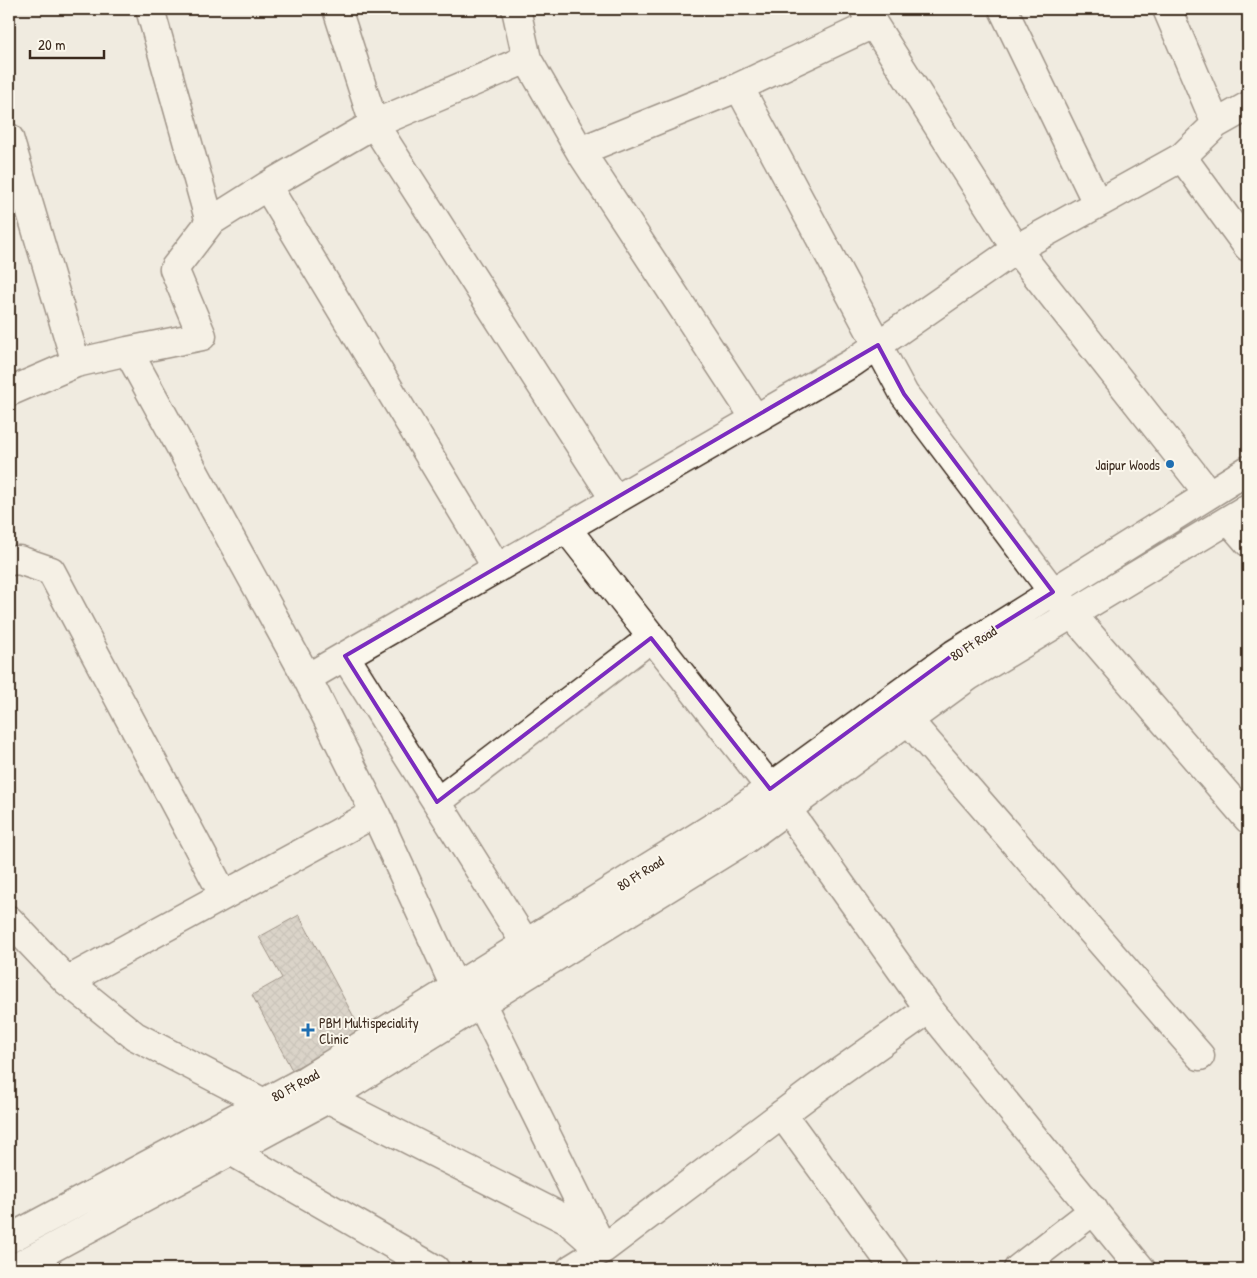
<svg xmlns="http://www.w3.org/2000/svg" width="1257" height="1278" viewBox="0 0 1257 1278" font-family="'Patrick Hand',sans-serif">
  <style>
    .building { fill: url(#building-cross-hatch); stroke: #3b2a1e }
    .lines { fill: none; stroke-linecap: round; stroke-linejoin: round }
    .minor-casing { stroke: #3b2a1e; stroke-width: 31 }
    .major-casing { stroke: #3b2a1e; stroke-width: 31 }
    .minor { stroke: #fbf7ec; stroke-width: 28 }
    .major { stroke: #fbf7ec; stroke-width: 28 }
    .marked { fill: none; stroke: #7b2cbf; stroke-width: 4; stroke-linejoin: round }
    .poi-dot { fill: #1f6fb2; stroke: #fbf7ec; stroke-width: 2 }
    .labels { text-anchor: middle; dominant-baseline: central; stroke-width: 4; stroke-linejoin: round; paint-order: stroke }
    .poi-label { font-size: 14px; fill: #3b2a1e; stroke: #fbf7ec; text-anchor: end }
    .street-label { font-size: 14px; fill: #3b2a1e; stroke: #fbf7ec }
  </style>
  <defs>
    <pattern id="building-cross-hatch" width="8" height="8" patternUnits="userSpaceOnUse" patternTransform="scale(1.25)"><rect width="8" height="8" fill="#c0b8ad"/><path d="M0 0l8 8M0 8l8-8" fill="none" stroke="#9d968c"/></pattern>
  </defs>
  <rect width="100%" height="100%" fill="#f0ebe0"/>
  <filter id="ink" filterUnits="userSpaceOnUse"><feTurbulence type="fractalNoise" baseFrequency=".02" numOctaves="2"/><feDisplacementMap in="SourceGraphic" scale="10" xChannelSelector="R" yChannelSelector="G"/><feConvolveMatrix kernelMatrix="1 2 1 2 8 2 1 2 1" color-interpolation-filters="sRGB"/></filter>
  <g filter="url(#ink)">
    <path class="building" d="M299,915l63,117 -70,38 -40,-75 30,-17 -23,-41z"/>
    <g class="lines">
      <g class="minor-casing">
        <path id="minor" d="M150,9l60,213
          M337,9l37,115 241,376
          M516,9l11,50 53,92 175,267
          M864,9l152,240 193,245
          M1003,9l94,194
          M1167,9l49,115
          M739,87l165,307 149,198 195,227
          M9,138l67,225
          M580,151l159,-64 134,-63
          M1182,157l66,90
          M267,186l230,382
          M128,351l74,-15 -28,-67 36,-47 57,-36 107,-62 153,-65
          M9,392l67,-29 52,-12 179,327 68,135 80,174
          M1229,520l19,22
          M566,528l221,281 142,200 212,260
          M9,561l10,-1 32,11 172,323
          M345,656l181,288
          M307,678l545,-315 164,-114 166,-92 34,-33 32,-18
          M908,720l292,336
          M437,802l214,-164
          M9,920l58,61 68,55 129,67
          M67,981l308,-168
          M481,1003l118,238
          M327,1098l240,122 34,30
          M782,1114l113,155
          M231,1151l204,118
          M571,1269l32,-20 214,-161 112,-79
          M1018,1269l76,-59"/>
      </g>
      <g class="major-casing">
        <path id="major" d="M9,1239l297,-159 425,-264 223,-162 294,-184
          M13,1269l307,-166 426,-264 223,-163 279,-168"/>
      </g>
      <use href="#minor" class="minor"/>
      <use href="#major" class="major"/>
    </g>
  </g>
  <path d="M0 0H1257V1278H0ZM878,345l26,49 149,198 -99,62 -184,135 -119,-151 -214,164 -92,-146z" fill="#f0ebe0" fill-opacity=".55" fill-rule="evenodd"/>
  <path class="marked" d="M878,345l26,49 149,198 -99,62 -184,135 -119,-151 -214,164 -92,-146z"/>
  <g class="poi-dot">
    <circle cx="1170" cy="464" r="5"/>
    <path d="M305.5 1022.5h5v5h5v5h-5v5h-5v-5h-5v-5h5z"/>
  </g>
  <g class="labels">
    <g class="poi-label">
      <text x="1160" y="464">Jaipur Woods</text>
      <text x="319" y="1022" text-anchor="start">PBM Multispeciality<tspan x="319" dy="16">Clinic</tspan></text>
    </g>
    <g class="street-label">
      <text transform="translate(973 643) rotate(-33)">80 Ft Road</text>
      <text transform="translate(640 873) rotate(-32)">80 Ft Road</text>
      <text transform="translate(295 1085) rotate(-29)">80 Ft Road</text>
    </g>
  </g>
  <rect width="1257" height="1278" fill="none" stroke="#fbf7ec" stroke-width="30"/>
  <rect x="15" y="15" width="1227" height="1248" fill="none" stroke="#3b2a1e" stroke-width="2" filter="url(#ink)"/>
  <path d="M30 50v8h74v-8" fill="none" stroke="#3b2a1e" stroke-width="2.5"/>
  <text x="38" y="50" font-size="15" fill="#3b2a1e" stroke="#fbf7ec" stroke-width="4" paint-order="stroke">20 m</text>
</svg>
